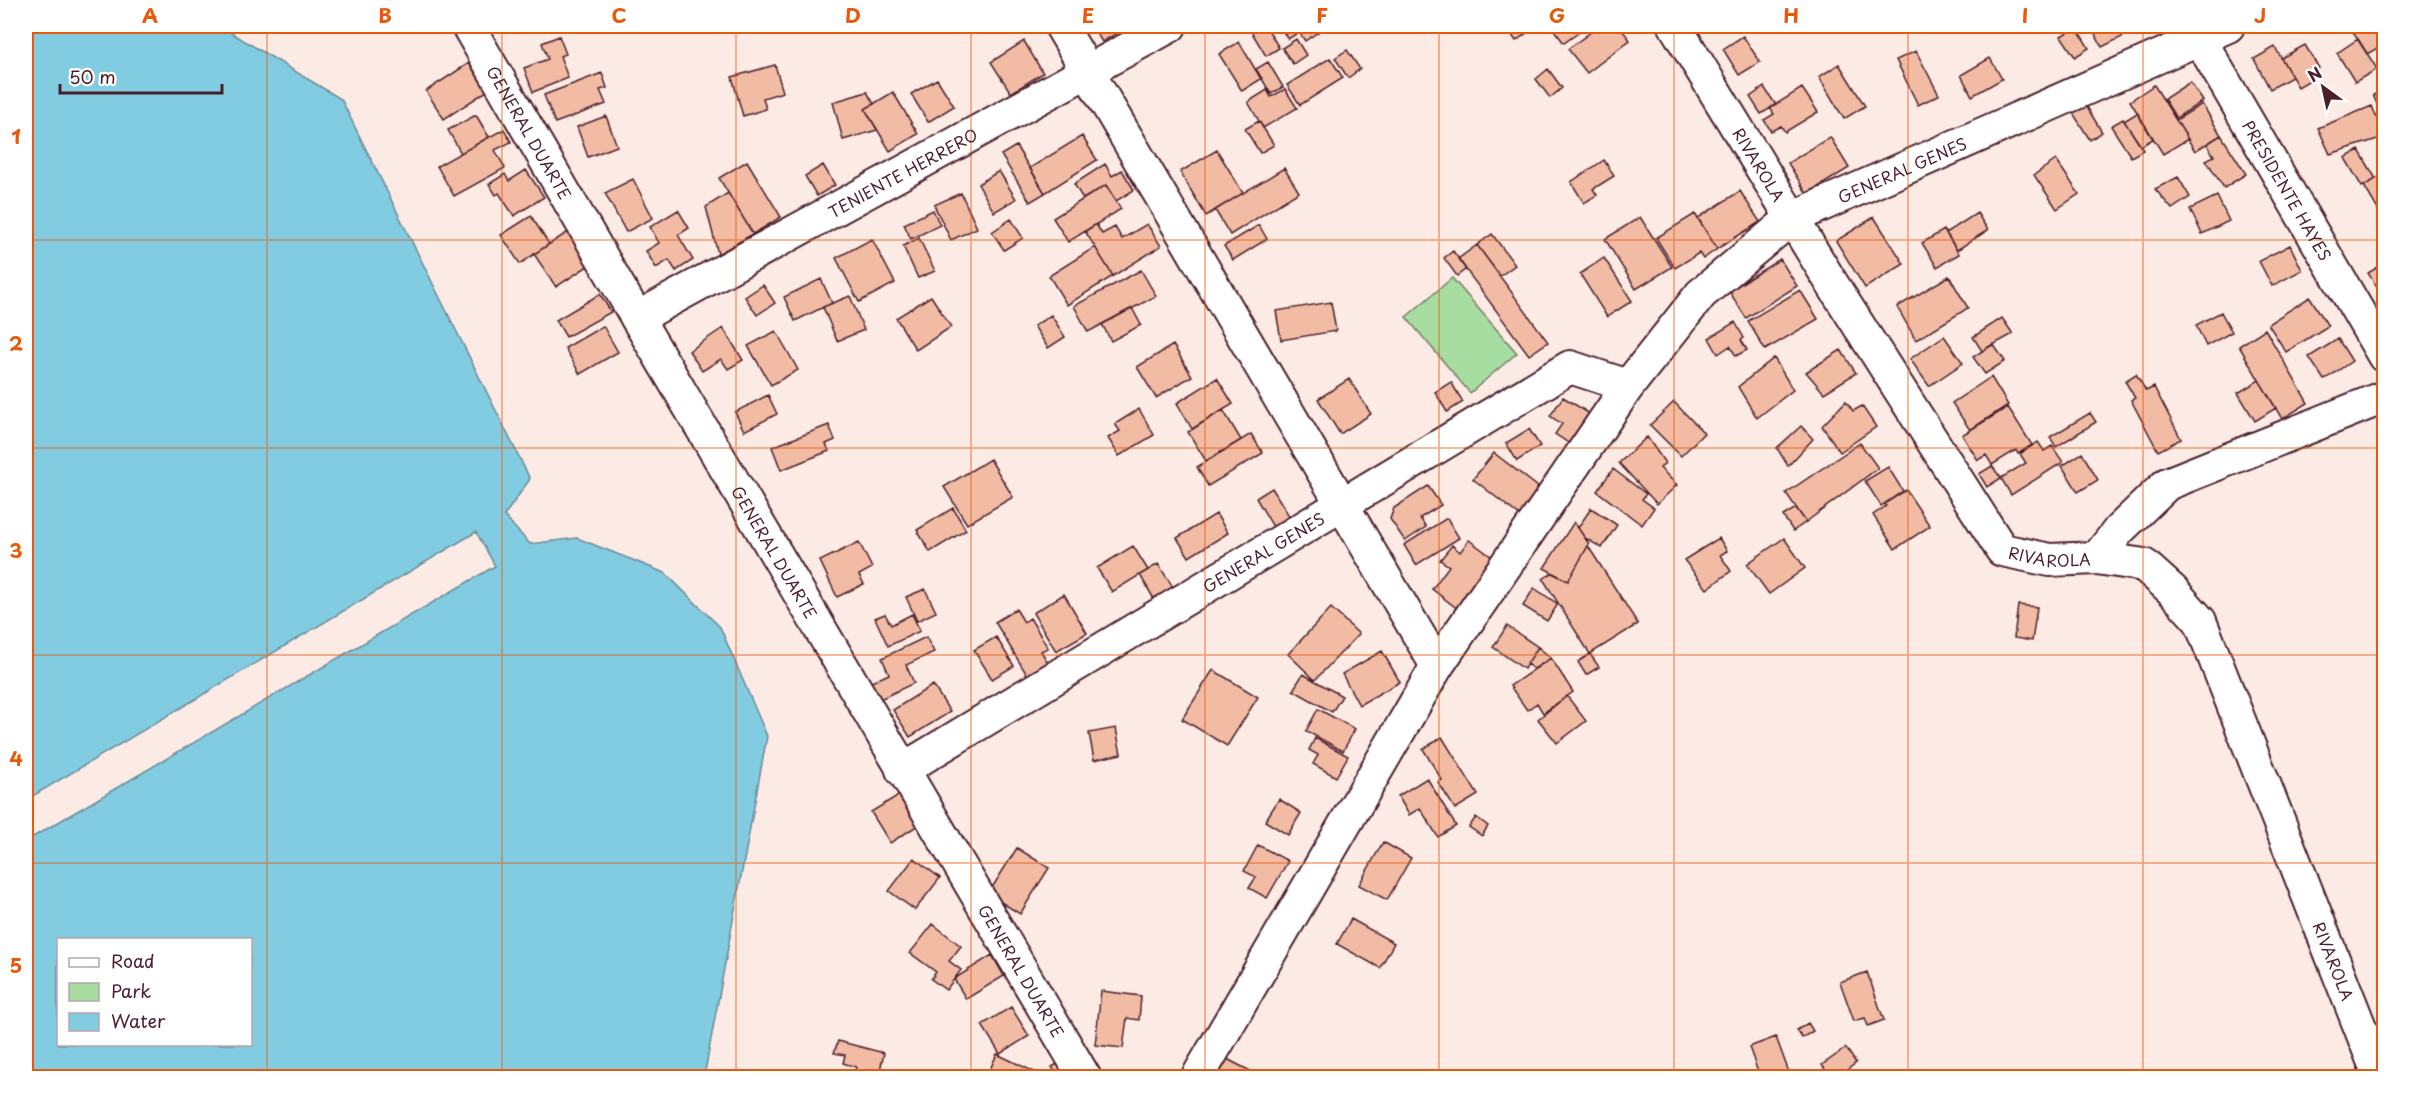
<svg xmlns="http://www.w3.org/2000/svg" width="2410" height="1103" viewBox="0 0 2410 1103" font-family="'Playpen Sans',sans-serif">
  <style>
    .green { fill: #a7dda0; stroke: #787e66; stroke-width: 1.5 }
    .water { fill: #81cce0; stroke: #6b8798; stroke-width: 1.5; fill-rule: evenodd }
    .building { fill: #f1bba4; stroke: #4a1f2b; stroke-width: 1.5 }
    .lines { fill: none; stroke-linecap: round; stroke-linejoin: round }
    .minor-casing { stroke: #4a1f2b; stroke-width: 36 }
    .minor { stroke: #fff; stroke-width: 32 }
    .grid { fill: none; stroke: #e8590c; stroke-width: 1.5; stroke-opacity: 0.55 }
    .labels { text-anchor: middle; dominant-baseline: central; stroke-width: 4.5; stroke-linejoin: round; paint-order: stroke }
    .street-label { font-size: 16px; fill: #4a1f2b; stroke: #fff }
    .neatline { fill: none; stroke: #e8590c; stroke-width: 2 }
    .grid-label { font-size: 20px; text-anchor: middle; font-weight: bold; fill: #e8590c }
  </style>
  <rect width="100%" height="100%" fill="#fbebe4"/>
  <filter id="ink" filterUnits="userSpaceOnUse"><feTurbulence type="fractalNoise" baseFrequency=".0167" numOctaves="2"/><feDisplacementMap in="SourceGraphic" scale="12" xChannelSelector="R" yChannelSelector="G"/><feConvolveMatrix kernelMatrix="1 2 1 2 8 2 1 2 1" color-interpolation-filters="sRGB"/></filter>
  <g filter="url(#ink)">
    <path class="green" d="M1452,278l65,75 -47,40 -64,-76z"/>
    <path class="water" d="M26,26h194l121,73 189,380 -26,37 26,28 47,-6 88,35 55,54 47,109 -63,341h-678v-236l469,-275 -19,-34 -450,268zM58,940h192v104h-192z"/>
    <path class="building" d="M1092,26h30l2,3 -22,13z
      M1260,26h6l13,22 -13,8 -15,-25z
      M1279,26h35l4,6 -13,9 -6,-9 -11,7z
      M1511,26h25l-20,15 -9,-13z
      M1551,26h37l-24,17z
      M1599,26h20l11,14 -43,33 -19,-24z
      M2091,26h43l2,4 -34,17z
      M2349,26h34l1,29 -5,-8 -12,7z
      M2076,27l13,21 -14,9 -14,-21z
      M559,36l7,18 -6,2 8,22 -35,14 -9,-24 24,-9 -6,-16z
      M1743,36l17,26 -21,13 -16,-26z
      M1296,39l10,16 -13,9 -11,-16z
      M2358,39l19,30 -22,13 -18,-29z
      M1024,41l19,32 -32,20 -20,-31z
      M1239,42l22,37 -19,12 -23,-37z
      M2305,45l14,23 -12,7 3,5 -12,7 -17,-29z
      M2275,47l17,30 -22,12 -16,-30z
      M1347,50l13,19 -12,9 -13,-20z
      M1916,51l23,44 -21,10 -22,-45z
      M1330,58l13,20 -43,27 -13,-20z
      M1990,58l12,21 -30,17 -11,-21z
      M1268,62l15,25 -12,7 -15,-25z
      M469,63l18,28 -43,28 -18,-28z
      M1839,64l26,42 -21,13 -25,-42z
      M775,65l8,27 -20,6 3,11 -23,7 -11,-39z
      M1548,69l14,19 -12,10 -14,-19z
      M602,73l5,15 -7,2 6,14 -51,19 -11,-28z
      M937,79l17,27 -26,16 -17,-28z
      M2190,82l13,19 -27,17 -12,-19z
      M2154,85l34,54 -25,15 -33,-53z
      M1764,87l12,18 -15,9 -11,-17z
      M1802,88l16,24 -33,20 -4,-6 -10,5 -7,-11 10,-6 -4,-6z
      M1285,89l12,19 -34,20 -15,-26 19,-12 4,7z
      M2384,89v30l-11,-24z
      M867,92l7,12 -9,5 12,21 -34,10 -10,-38z
      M893,92l25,42 -28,17 -25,-42z
      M2081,97l21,35 -12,8 -22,-35z
      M2202,104l19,31 -26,16 -19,-31z
      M2372,106l12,31 -54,17 -12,-26z
      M2137,113l16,26 -12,7 -17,-25z
      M476,115l13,22 -28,16 -13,-23z
      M606,116l11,30 -29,11 -11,-30z
      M2123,119l20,31 -12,7 -20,-31z
      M1259,121l15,24 -14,8 -15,-24z
      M504,129l7,13 -16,8 10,18 -51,28 -17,-30z
      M2221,135l25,39 -22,14 -18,-28 8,-4 -7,-12z
      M1082,136l15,24 -52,33 -15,-25z
      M1830,137l19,31 -42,26 -19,-31z
      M1016,146l29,47 -15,9 -29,-47z
      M1217,150l26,43 -37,23 -26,-44z
      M2359,150l17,29 -14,8 -17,-29z
      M1604,160l10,16 -21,13 4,6 -13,8 -13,-21z
      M2056,160l23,34 -22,15 -23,-34z
      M747,161l34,56 -28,17 -34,-56z
      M1105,164l7,12 10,-6 12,20 -18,11 -10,-16 -23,14 -9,-15z
      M823,165l12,20 -18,11 -12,-20z
      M1284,168l15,24 -69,43 -15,-25z
      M526,170l18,27 -30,19 -15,-23 -3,2 -7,-11 16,-10 4,7z
      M999,171l17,28 -22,13 -16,-28z
      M2384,174v46l-20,-34z
      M2178,177l12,20 -18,12 -17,-20z
      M633,179l20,39 -27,14 -21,-39z
      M1106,185l15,24 -53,33 -15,-24z
      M1740,191l20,31 -43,27 -19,-31z
      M728,193l25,41 -35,20 -12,-47z
      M961,193l16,35 -26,12 -17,-35z
      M2217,196l12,25 -27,13 -12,-25z
      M678,210l11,18 -11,7 15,25 -17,11 -7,-11 -13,8 -10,-17 13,-8 -9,-16z
      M933,210l7,15 -29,14 -7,-15z
      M1977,213l11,17 -31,20 -11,-17z
      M1695,214l22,35 -14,10 -4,-6 -24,15 -19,-30z
      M531,216l18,28 -29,20 -19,-29z
      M1640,217l32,50 -36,22 -31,-50z
      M1874,217l30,47 -39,24 -29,-47z
      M1011,219l12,19 -19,12 -12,-18z
      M1096,224l6,10 13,-7 7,12 25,-15 14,22 -48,30 -28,-45z
      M579,225l21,33 -44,29 -22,-33z
      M1259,225l8,14 -34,21 -9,-14z
      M1944,230l15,24 -22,13 -15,-24z
      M1492,234l23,31 -15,11 -23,-31z
      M919,238l16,33 -17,7 -15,-32z
      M872,239l23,44 -36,19 -23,-44z
      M1477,245l71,97 -19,13 -71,-96z
      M2290,245l12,25 -30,16 -13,-25z
      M1095,247l18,29 -46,29 -18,-29z
      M1453,251l13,18 -9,7 -13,-18z
      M1604,258l28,43 -25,16 -27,-43z
      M1780,259l17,27 -51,32 -17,-27z
      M2383,264l1,20 -6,5 -10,-16z
      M1141,270l15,26 -68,36 -14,-26z
      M1949,276l19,32 -52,32 -19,-33z
      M821,279l11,24 -37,18 -11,-24z
      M763,285l12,18 -18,12 -12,-18z
      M1800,290l18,29 -53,31 -17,-29z
      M600,294l11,18 -45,25 -10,-17z
      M850,296l14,34 -27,11 -14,-34z
      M931,296l20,31 -35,23 -20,-32z
      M2310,297l18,29 -42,26 -18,-28z
      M1331,302l5,29 -55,9 -5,-29z
      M1132,308l9,17 -30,16 -9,-17z
      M2221,312l11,20 -26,14 -10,-21z
      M1051,315l14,22 -17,11 -14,-22z
      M2002,318l11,16 -31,17 -9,-14z
      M1735,322l9,16 -3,2 6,10 -11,6 -6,-10 -12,8 -9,-16z
      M603,326l15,26 -38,22 -15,-26z
      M723,328l20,32 -15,9 -7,-10 -19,12 -13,-20z
      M2265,329l43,74 -26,16 -43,-73z
      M776,331l22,39 -27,15 -23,-39z
      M1944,336l19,27 -34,23 -19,-27z
      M2338,339l14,22 -28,19 -15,-23z
      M1993,344l12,17 -20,13 -12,-17z
      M1173,345l19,31 -36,22 -19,-31z
      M1841,350l15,23 -32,20 -18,-21z
      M1774,358l19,32 -36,28 -19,-31z
      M2136,374l10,17 8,-4 27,52 -23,12 -27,-51 4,-2 -10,-17z
      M1991,377l17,28 -38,25 -18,-27z
      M1217,378l16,26 -41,25 -15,-26z
      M1349,379l22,35 -31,20 -22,-35z
      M2259,380l17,28 -21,13 -17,-28z
      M1451,382l12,20 -16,10 -12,-20z
      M768,395l9,19 -33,17 -9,-19z
      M1563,397l27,17 -20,30 -15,-10 7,-10 -12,-8z
      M1846,401l7,10 9,-5 14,21 -36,25 -18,-26z
      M1674,402l30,31 -23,23 -31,-31z
      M2008,407l24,38 -14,9 -2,-4 -24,15 -6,-10 -8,5 -16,-25z
      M1139,409l15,26 -35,21 -11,-18 12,-7 -5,-7z
      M1223,410l18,30 -35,21 -18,-29z
      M2090,413l6,9 -40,25 -6,-10z
      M829,425l6,15 -9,4 3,7 -48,19 -9,-23z
      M1801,426l12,13 -25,27 -11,-18z
      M1529,429l11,17 -23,15 -11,-18z
      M1251,434l12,19 -55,33 -11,-19z
      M1647,437l18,26 -5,5 17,17 -20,19 -38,-41z
      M2038,442l6,9 8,-5 11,16 -52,33 -10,-17 25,-15 -6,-9z
      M1860,443l18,25 -72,54 -20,-29z
      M1494,453l48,37 -22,26 -47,-37z
      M2082,453l16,27 -20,12 -16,-26z
      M990,459l23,38 -46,27 -23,-37z
      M1992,466l9,12 -14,9 -8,-13z
      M1888,467l15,24 -22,15 -16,-25z
      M1613,469l33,25 -4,5 12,9 -12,17 -45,-34z
      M1428,486l13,19 -21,13 6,9 -21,14 -15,-22 4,-11z
      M1272,488l24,39 -17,10 -23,-39z
      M1906,490l24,36 -35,23 -22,-34 13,-9 -2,-2z
      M953,508l13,22 -36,22 -13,-22z
      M1591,508l26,17 -15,23 -17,-10 -7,-10z
      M1796,508l10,14 -13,9 -10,-15z
      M1216,514l12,19 -39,24 -12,-19z
      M1447,518l12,20 -43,27 -12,-20z
      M1574,522l15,22 -21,37 -24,-13z
      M1719,538l8,13 -7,4 11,16 -24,18 -23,-29z
      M1784,538l21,30 -36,26 -22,-30z
      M1469,540l27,20 -37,50 -27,-21 17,-23 -9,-6 12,-15 8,7z
      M859,542l13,26 -13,7 5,9 -27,13 -17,-36z
      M1133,546l15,24 -36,22 -15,-24z
      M1588,546l50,78 -48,30 -47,-75 9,-6 16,8z
      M1158,564l15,23 -19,12 -14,-24z
      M1534,588l24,16 -11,17 -24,-15z
      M925,589l11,23 -19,9 -11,-24z
      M1064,594l23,39 -31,18 -23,-38z
      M2018,605l19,2 -5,34 -18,-3z
      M1331,608l28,26 -44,46 -27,-26z
      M1016,609l8,13 6,-4 18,30 -7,3 12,20 -21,12 -37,-61z
      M885,614l6,11 21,-11 8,17 -32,15 -13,-28z
      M1507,626l31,21 -14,22 -31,-22z
      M926,637l8,15 -28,13 8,18 -38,18 -9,-17 22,-10 -7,-16z
      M996,637l18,29 -22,13 -18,-29z
      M1538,647l13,11 -17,11 -7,-5z
      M1382,651l18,31 -41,23 -17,-31z
      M1590,654l9,13 -13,8 -8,-13z
      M1551,658l22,34 -30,21 -6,-10 -10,7 -17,-24z
      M1213,670l45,27 -31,49 -45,-27z
      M1303,674l39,22 -10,16 -39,-22z
      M933,685l17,27 -40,25 -17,-27z
      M1567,696l19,25 -29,22 -19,-24z
      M1318,709l37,20 -12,22 -37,-20z
      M1116,728l5,26 -27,6 -5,-27z
      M1442,737l36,58 -23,14 -17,-27 4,-2 -19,-31z
      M1315,738l33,18 -12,21 -23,-13 5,-9 -9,-5z
      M1427,778l29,48 -18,11 -18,-29 -11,7 -11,-19z
      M902,793l18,31 -30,19 -19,-31z
      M1279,799l22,14 -13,22 -23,-14z
      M1476,817l12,9 -6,10 -13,-9z
      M1383,842l28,16 -24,42 -28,-15z
      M1258,845l30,16 -21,37 -18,-10 7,-11 -12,-6z
      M1017,848l32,20 -29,46 -32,-20z
      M914,858l26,20 -25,32 -26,-19z
      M1351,919l43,24 -14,25 -43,-24z
      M933,924l28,22 -12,15 12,9 -15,20 -15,-11 5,-7 -26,-19z
      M992,955l12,21 -38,23 -12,-20z
      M1867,972l17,48 -16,6 -3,-8 -11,3 -14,-39z
      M1101,991l40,5 -2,24 -12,-2 -4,30 -28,-3z
      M1011,1007l18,29 -29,18 -18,-29z
      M1808,1023l5,8 -11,7 -5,-8z
      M1776,1037l15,41h-31l-11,-31z
      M838,1041l46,12 -4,17 6,1 -2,7h-31l3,-11 -13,-4 2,-8 -11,-2z
      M1846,1048l10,15 -20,15h-5l-9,-13z
      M997,1054l50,24h-56l-4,-2z
      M1225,1058l39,20h-49z
      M1066,1059l6,19h-13l-7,-11z"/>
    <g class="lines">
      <g class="minor-casing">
        <g id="minor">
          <path id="s1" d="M468,26l169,292 448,760"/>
          <path d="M1061,26l376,640"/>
          <path id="s2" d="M1675,26l156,256 171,268 48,10 47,-2 47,7 29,26 27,30 180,457"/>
          <path id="s3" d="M2192,26l192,330"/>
          <path id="s4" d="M637,318l533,-292"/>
          <path d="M2097,558l22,-28 48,-46 217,-87"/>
          <path id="s5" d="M902,770l668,-403 58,19"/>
          <path id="s6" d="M1197,1078l240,-412 191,-280 73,-92 91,-76 436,-192"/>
        </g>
      </g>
      <use href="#minor" class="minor"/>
    </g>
  </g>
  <path class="grid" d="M267,26v1052M502,26v1052M736,26v1052M971,26v1052M1205,26v1052M1439,26v1052M1674,26v1052M1908,26v1052M2143,26v1052M26,240h2358M26,448h2358M26,655h2358M26,863h2358"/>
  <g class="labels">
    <g class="street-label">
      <text stroke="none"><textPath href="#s1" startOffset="123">GENERAL DUARTE</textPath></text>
      <text stroke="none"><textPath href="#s2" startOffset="162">RIVAROLA</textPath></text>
      <text stroke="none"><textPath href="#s6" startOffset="1172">GENERAL GENES</textPath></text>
      <text stroke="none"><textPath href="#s4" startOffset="303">TENIENTE HERRERO</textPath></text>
      <text stroke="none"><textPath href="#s3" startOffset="190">PRESIDENTE HAYES</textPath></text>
      <text stroke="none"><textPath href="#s5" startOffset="422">GENERAL GENES</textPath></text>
      <text stroke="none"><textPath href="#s1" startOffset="609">GENERAL DUARTE</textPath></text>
      <text stroke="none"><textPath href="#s2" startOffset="666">RIVAROLA</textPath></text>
      <text stroke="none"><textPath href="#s2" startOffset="1206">RIVAROLA</textPath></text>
      <text stroke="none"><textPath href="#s1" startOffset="1095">GENERAL DUARTE</textPath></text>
    </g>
  </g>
  <rect width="2410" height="1103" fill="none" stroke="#fff" stroke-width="66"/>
  <rect x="57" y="938" width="195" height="108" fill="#ffffff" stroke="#b7a5aa" stroke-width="1.5"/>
  <rect x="69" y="958" width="30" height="9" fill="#ffffff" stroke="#b7a5aa" stroke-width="1.5"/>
  <text x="111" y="968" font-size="18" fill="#4a1f2b">Road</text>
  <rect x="69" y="983" width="30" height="18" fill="#a7dda0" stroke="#b7a5aa" stroke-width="1.5"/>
  <text x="111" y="998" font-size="18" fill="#4a1f2b">Park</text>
  <rect x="69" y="1013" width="30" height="18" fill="#81cce0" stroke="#b7a5aa" stroke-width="1.5"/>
  <text x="111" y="1028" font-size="18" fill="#4a1f2b">Water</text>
  <g transform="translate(2323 87) rotate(327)" stroke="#ffffff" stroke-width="4.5" paint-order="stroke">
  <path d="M0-4.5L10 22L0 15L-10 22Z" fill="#4a1f2b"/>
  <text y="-9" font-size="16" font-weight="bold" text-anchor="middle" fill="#4a1f2b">N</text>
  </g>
  <path d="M60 84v9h162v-9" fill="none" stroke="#4a1f2b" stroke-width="3"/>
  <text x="69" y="84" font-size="18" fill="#4a1f2b" stroke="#ffffff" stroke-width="4.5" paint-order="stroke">50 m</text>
  <rect x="33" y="33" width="2344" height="1037" class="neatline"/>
  <g class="grid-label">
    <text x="150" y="23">A</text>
    <text x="385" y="23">B</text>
    <text x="619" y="23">C</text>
    <text x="853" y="23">D</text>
    <text x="1088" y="23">E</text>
    <text x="1322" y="23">F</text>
    <text x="1557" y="23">G</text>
    <text x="1791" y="23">H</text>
    <text x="2025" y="23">I</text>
    <text x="2260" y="23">J</text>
    <text x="16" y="144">1</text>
    <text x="16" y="351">2</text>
    <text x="16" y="558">3</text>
    <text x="16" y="766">4</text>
    <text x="16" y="973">5</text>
  </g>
</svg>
